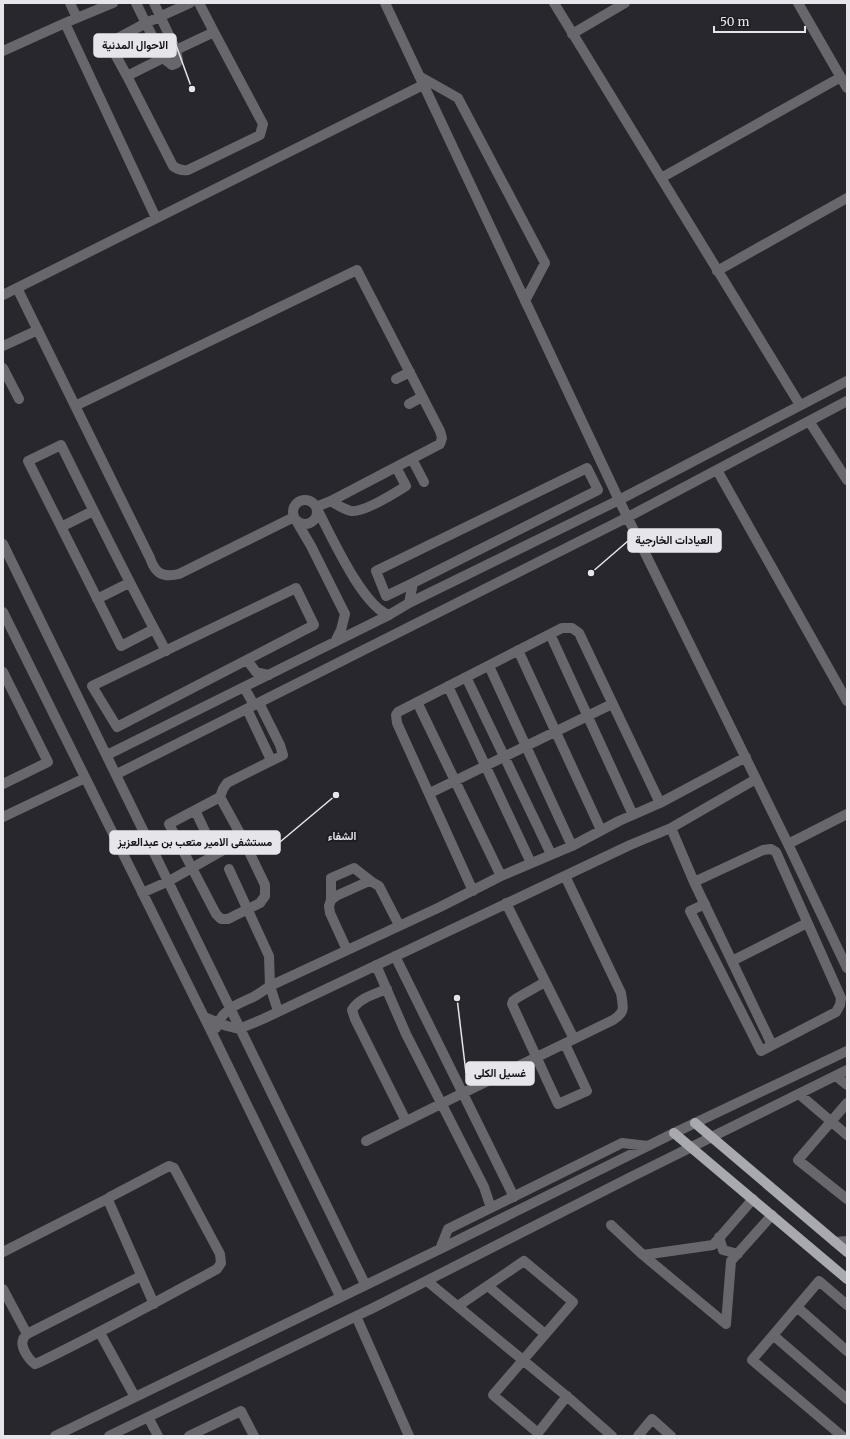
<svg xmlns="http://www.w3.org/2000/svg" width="850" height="1439" viewBox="0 0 850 1439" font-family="Merriweather,Vazirmatn,serif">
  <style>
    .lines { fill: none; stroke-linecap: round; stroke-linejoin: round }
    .minor { stroke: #68686c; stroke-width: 10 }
    .major { stroke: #a9a9b0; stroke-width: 10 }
    .labels { text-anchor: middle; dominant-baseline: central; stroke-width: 4; stroke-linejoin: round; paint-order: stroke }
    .neighbourhood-label { font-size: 11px; font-weight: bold; fill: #e6e6ea; stroke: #1e1d23 }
    .leader { fill: none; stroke: #e6e6ea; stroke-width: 1.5 }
    .callout-dot { fill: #e6e6ea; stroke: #1e1d23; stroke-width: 1.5 }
    .callout { fill: #e6e6ea; stroke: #e6e6ea; stroke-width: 1.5 }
    .callout-label { font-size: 11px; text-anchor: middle; font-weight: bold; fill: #111 }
  </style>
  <rect width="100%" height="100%" fill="#27272d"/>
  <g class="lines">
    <path class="minor" d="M70,3l7,15
      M136,3l27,55 -36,18 -18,-33 37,-20 44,-20
      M154,3l22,47 38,-18 -15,-29
      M385,3l234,497 169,344 59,124
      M554,3l246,402
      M798,3l49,85
      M65,23l91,195
      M572,34l53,-31
      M3,51l62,-28 48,-20
      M163,58l9,7 5,-2 1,-3 -2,-10
      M127,76l46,90c5,4 9,5 15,4l72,-35 3,-11 -49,-92
      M419,76l39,22 87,165 -20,38
      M661,178l180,-101
      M717,271l130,-73
      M17,288l133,270c5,15 12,20 29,16l115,-57 17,29 34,68 -4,16 -6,12
      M3,295l420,-210
      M3,346l35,-16
      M3,368l16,31
      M396,379l14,-7
      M409,404l13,-7
      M75,406l282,-136 83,161 2,7 -2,6 -109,57 -15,6c14,26 46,99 73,108
      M809,421l38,59
      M412,459l12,23
      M717,470l130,231
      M293 512a12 12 0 1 1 24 0a12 12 0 1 1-24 0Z
      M331,501c6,4 12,8 20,10 12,2 44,-18 55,-25l-10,-19
      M61,527l32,-16
      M3,544l362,740
      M296,588l18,37 -197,102 -25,-41z
      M97,599l32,-16
      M409,603l4,-20 -27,13 -10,-25 211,-103 11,22 -185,93
      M3,612l210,423 127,261
      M154,629l-33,17 -93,-185 33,-16c34,69 68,138 105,206
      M550,634l83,181
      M518,650l83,180
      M247,660l9,12 13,3
      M489,666l83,180
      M3,672l45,90 -45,22
      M466,677l85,177
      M448,686l83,177
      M244,687l10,18
      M417,702l84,174
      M247,709l24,51
      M107,755l282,-140 20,-12 210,-103 228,-119
      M117,774l511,-257 219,-116
      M430,793l182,-89
      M220,797l-51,27 47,90 5,5h7l32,-16 5,-7v-11l-22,-46 -23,-42 3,-8 4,-6 56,-28 -3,-10 -21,-42
      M195,810l15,32
      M3,817l82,-39
      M671,828l23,54 78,163
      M788,844l59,-30
      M229,869l40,87 1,30 8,25
      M694,882l69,-32 8,-1 5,3 65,146 -1,7 -4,7 -75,39 -71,-140 15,-7
      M473,891l-76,-168 -1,-8 2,-3 164,-84h10l7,5 81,170
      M142,893l27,-12 74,-42
      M331,900v-22l23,-10 18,14
      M506,903l68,136
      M347,950l-17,-37 -1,-7 2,-6 5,-4 31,-14h5l7,4 20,39
      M395,956l119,241
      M732,961l75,-38
      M376,965l30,69 78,153 7,21
      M545,982l-28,16 -4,3 -1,3 46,100 29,-13 -22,-47
      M387,989c-12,5 -28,9 -35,21l3,9 51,102
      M204,1017l23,9 12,3 24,-10 367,-174 41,-17 85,-49
      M216,1028c7,-19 18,-22 35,-30 7,-3 13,-8 19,-12l170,-79 61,-31 71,-30 47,-25 41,-18 86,-46
      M836,1076l11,9
      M799,1094l48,41
      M847,1103l-49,57 49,39
      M366,1141l97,-48 150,-73c13,-8 10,-13 8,-27l-56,-117
      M611,1225l32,30 70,-10 40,-46
      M719,1237l4,13 15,4
      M835,1242l12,-1
      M440,1249l8,-20 174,-86 26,3
      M3,1252l106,-54
      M643,1255l83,69
      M141,1276l-114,58c-2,2 -4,4 -4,6 -3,7 6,20 12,24l5,-2c60,-29 118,-61 177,-93l4,-6 -1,-9 -46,-86 -5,-2 -59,31 -2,3 46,104
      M427,1281l143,118 42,37
      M488,1286l57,48
      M3,1289l24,45
      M458,1306l66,-45 49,41 -80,93 45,38 29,-37
      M797,1307l50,44
      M356,1316l53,120
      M726,1324l5,-63 41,-46
      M100,1333l35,64
      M773,1335l74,64
      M148,1417l10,19
      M55,1436l385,-187 234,-116 173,-82
      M109,1436l266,-129 258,-131 214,-106
      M189,1436l52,-25 13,25
      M638,1436l14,-17 19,17
      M842,1436l-90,-76 67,-79 28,24"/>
    <path class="major" d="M695,1123l152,129
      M674,1133l173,146"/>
  </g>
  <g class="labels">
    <g class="neighbourhood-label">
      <text x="342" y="836">الشفاء</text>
    </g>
  </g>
  <path class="leader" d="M192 89L176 45M591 573L628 541M336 795L280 842M457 998L466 1073"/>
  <g class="callout-dot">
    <circle cx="192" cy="89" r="4"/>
    <circle cx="591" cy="573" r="4"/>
    <circle cx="336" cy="795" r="4"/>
    <circle cx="457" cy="998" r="4"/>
  </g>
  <g class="callout">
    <rect x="94" y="34" width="82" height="23" rx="4"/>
    <rect x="628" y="529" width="93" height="23" rx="4"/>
    <rect x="110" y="831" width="170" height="23" rx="4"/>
    <rect x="466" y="1062" width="68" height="23" rx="4"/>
  </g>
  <g class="callout-label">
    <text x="135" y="49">الاحوال المدنية</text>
    <text x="674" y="544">العيادات الخارجية</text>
    <text x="195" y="846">مستشفى الامير متعب بن عبدالعزيز</text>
    <text x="500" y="1077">غسيل الكلى</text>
  </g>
  <rect width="850" height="1439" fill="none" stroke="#e6e6ea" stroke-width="8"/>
  <path d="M714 26v6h91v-6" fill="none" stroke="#e6e6ea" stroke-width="2"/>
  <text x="720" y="26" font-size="12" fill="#e6e6ea" stroke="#1e1d23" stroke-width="3" paint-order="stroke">50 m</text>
</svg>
